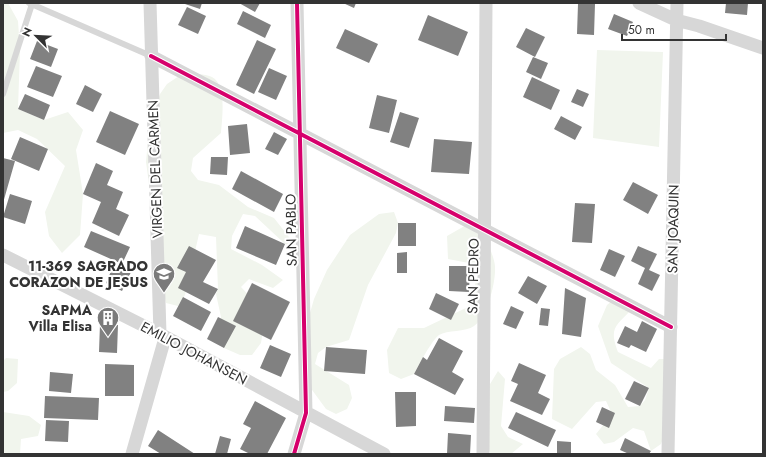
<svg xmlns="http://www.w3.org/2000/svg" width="766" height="457" viewBox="0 0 766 457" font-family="Jost,sans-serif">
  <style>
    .green { fill: #f1f5ed }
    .building { fill: #818181 }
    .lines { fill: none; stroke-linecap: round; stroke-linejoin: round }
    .lane { stroke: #d7d7d7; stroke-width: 6 }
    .street { stroke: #d7d7d7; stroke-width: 13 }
    .cycleway-casing { stroke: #fff; stroke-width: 6 }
    .cycleway { stroke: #d6006c; stroke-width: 4 }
    .labels { text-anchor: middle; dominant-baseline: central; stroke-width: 4; stroke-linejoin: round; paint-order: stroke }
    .street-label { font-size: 14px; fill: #333; stroke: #fff }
    .poi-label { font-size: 14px; font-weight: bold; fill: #333; stroke: #fff; text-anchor: end }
  </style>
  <rect width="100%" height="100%" fill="#fff"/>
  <path class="green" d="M3,3h5l10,18 2,29 -2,59 26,11 24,-8 15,18 -7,20 7,44 -3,41 -18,18 -13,-17 -4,-24 20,-46 -28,-27 -19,-9 -15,3z
    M597,50l66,2 -4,95 -66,-9z
    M190,73c7,1 15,1 22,4 15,8 10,41 9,56l-28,25 -2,13 7,9 21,5 29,22 26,11 22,28 -11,-2 -30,-28 -12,-2 -11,22 -1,13 31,16 21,15 -10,8 -24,-9 -8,8 16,17 8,14 -4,25 -9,12h-12l-16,-7 -5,-14 2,-17 -5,-23 2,-5 -2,-52 -17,-3 -14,61 -7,11 -12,-3 -2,-9 -18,-132 3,-32 11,-36 7,-10 12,-8z
    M394,212l4,11 -2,10 -28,52 -19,55 -23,7 -8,6 -3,11 34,21 3,13 -5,11 -11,5 -10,-5 -22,-30 6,-66 4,-14 13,-29 23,-35 29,-21z
    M468,224l14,3c3,10 13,31 13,40 1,15 -8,51 -21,59 -8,6 -27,4 -35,9 -7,5 -21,31 -25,39l-13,5 -12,-6 -2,-23 11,-22h26l44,-21 10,-32 -4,-11 -26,-5 -1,-23z
    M618,296l12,2 1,12c-16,17 -22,18 -13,42l33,16 8,-9h11l-4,72 -5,13 -10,7 -7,-20 -11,-3 -19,14 -10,2 -8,-10 16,-20 -6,-13 -10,1 -24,27 -20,-10 2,-50 6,-10 21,-12 9,7 6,16 19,15 13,22 12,-1 5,-6 4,-12 -38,-25 -13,-37 9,-21z
    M6,358l12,1 -1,24 -9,8 -5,1v-31z
    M498,371l7,8 -4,47 7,11 15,7 -12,10h-20l-3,-5 -1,-60z
    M3,412l26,4 12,9 -3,11 -17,3 -1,15h-17z"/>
  <path class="building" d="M182,3h20l-2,6z
    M239,3h21l-5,9z
    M343,3h13l-2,5z
    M726,3h22l-1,12 -22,-2z
    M578,4h17l-1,31 -17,-1z
    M187,7l19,9 -8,18 -20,-9z
    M243,11l28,14 -6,13 -28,-14z
    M614,14l19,8 -6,14 -19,-7z
    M428,15l40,17 -10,24 -40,-16z
    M526,28l19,9 -10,20 -19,-10z
    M345,29l33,15 -9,19 -33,-15z
    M257,40l19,9 -22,45 -18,-9z
    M37,41l21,8 -7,18 -21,-8z
    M533,57l15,6 -7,16 -15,-7z
    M36,66l26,10 -9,21 -26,-10z
    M269,68l18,8 -11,24 -18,-8z
    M532,77l28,13 -9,20 -28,-13z
    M85,85l17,9 -9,18 -17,-8z
    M577,89l12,5 -6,13 -12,-5z
    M25,94l25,11 -6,15 -26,-11z
    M377,95l20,5 -8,33 -20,-5z
    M110,111l29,13 -14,31 -29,-13z
    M400,112l19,6 -10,30 -19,-6z
    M561,116l21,11 -7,13 -21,-11z
    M247,124l3,29 -20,2 -2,-29z
    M274,132l13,7 -9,16 -13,-6z
    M20,137l28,12 -9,22 -28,-12z
    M434,139l38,3 -3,32 -38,-2z
    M211,157h17l-1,18 -17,-1z
    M3,158l12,3 -12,42z
    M96,163l17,8 -6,14 16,7 -7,17 13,6 -10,21 -27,-13 9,-21 -18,-8z
    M241,171l42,23 -9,18 -42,-23z
    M633,182l25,13 -10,19 -25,-14z
    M10,194l22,7 -7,23 -22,-7z
    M575,203l20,1 -3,39 -20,-1z
    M398,223h18v23h-18z
    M245,226l40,18 -9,21 -40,-17z
    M91,231l39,16 -8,17 -38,-17z
    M189,246l27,14 -13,22 15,7 -9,15 -31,-16 8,-16 -9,-4z
    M638,246l19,8 -8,16 11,5 -8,16 -14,-7 7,-16 -14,-7z
    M609,249l16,7 -10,21 -15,-7z
    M407,252v21h-10v-20z
    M114,264l17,8 -9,19 -16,-8z
    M449,266h21l-1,26 -20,-1z
    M528,276l19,10 -10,18 -19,-11z
    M252,283l38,19 -19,38 -38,-19z
    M565,288l21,10 -5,39 -19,-3z
    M436,293l23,11 -8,16 -22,-11z
    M183,297l28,15 -10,19 -28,-15z
    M511,306l13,6 -8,17 -13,-5z
    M541,308l9,1 -2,17 -9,-1z
    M218,317l18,9 -12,22 -17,-9z
    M642,321l15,8 -11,23 -15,-7 -2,3 -12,-5 8,-17 12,6z
    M100,324l18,1 -1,28 -18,-1z
    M439,338l24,13 -11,21 12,7 -9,16 -41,-21 9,-17 4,3z
    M270,345l21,9 -10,23 -21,-9z
    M326,347l41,3 -2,24 -41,-3z
    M519,363l27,12 -8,18 12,6 -8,16 -32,-14 8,-17 -7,-3z
    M105,364l29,1v31h-29z
    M50,372l23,2 -2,19 -22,-2z
    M634,381l15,7 -9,18 -15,-7z
    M395,392h21v34l-20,1z
    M45,396l54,2 -1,22 -54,-2z
    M255,401l31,17 -19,36h-17l-10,-5 11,-21 -8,-4z
    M445,406l30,2 -1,15 -30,-2z
    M602,407l13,6 -6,15 -13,-6z
    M516,412l40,18 -8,17 -40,-19z
    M46,420l23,1 -1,21 -23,-1z
    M158,430l37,24h-34l-13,-8z
    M448,433l23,2 -1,19h-23z
    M220,436l11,3 -4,15h-12z
    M625,438l26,13 -2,3h-20l-9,-4z
    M557,441l14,1v12h-14z"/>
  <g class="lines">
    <path class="lane" d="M29,3l122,53
      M3,94l29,-90"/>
    <path class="street" d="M150,3l10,331
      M639,3l37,17 23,6 64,22
      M151,56l520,271
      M3,255l157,79 224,120
      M132,454l33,-116
      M294,454l12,-41 -9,-410
      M483,454l3,-451
      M668,454l9,-451"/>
    <g class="cycleway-casing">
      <path id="cycleway" d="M151,56l520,271
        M294,454l12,-41 -9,-410"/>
    </g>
    <use href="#cycleway" class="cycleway"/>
  </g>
  <defs>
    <g id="school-pin" transform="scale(1.15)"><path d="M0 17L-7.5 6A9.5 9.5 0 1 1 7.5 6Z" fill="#7a7a7a" stroke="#fff"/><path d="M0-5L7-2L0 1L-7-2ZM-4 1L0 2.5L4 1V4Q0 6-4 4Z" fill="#fff"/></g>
    <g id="building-pin" transform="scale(1.15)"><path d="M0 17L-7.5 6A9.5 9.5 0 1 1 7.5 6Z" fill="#7a7a7a" stroke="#fff"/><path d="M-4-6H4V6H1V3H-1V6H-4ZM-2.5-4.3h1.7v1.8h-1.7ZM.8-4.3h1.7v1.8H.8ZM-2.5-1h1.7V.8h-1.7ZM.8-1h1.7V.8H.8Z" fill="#fff"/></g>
  </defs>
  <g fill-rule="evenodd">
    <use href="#school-pin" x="164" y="274"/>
    <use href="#building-pin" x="108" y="318"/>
  </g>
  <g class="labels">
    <g class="street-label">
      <text transform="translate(155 169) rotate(-92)">VIRGEN DEL CARMEN</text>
      <text transform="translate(673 229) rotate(-89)">SAN JOAQUIN</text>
      <text transform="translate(291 230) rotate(-91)">SAN PABLO</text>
      <text transform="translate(473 276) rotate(-89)">SAN PEDRO</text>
      <text transform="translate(194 353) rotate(28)">EMILIO JOHANSEN</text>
    </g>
    <g class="poi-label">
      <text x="148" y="266">11-369 SAGRADO<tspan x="148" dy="16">CORAZON DE JESUS</tspan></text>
      <text x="92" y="310">SAPMA<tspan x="92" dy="16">Villa Elisa</tspan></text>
    </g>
  </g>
  <rect width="766" height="457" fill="none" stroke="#333333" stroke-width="8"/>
  <g transform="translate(36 36) rotate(294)" stroke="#ffffff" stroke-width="3" paint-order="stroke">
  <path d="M0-3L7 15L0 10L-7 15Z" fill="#333333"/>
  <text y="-6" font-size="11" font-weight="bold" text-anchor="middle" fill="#333333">N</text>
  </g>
  <path d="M622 34v6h104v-6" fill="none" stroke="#333333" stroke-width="2"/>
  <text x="628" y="34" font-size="12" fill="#333333" stroke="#ffffff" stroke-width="3" paint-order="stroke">50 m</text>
</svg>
